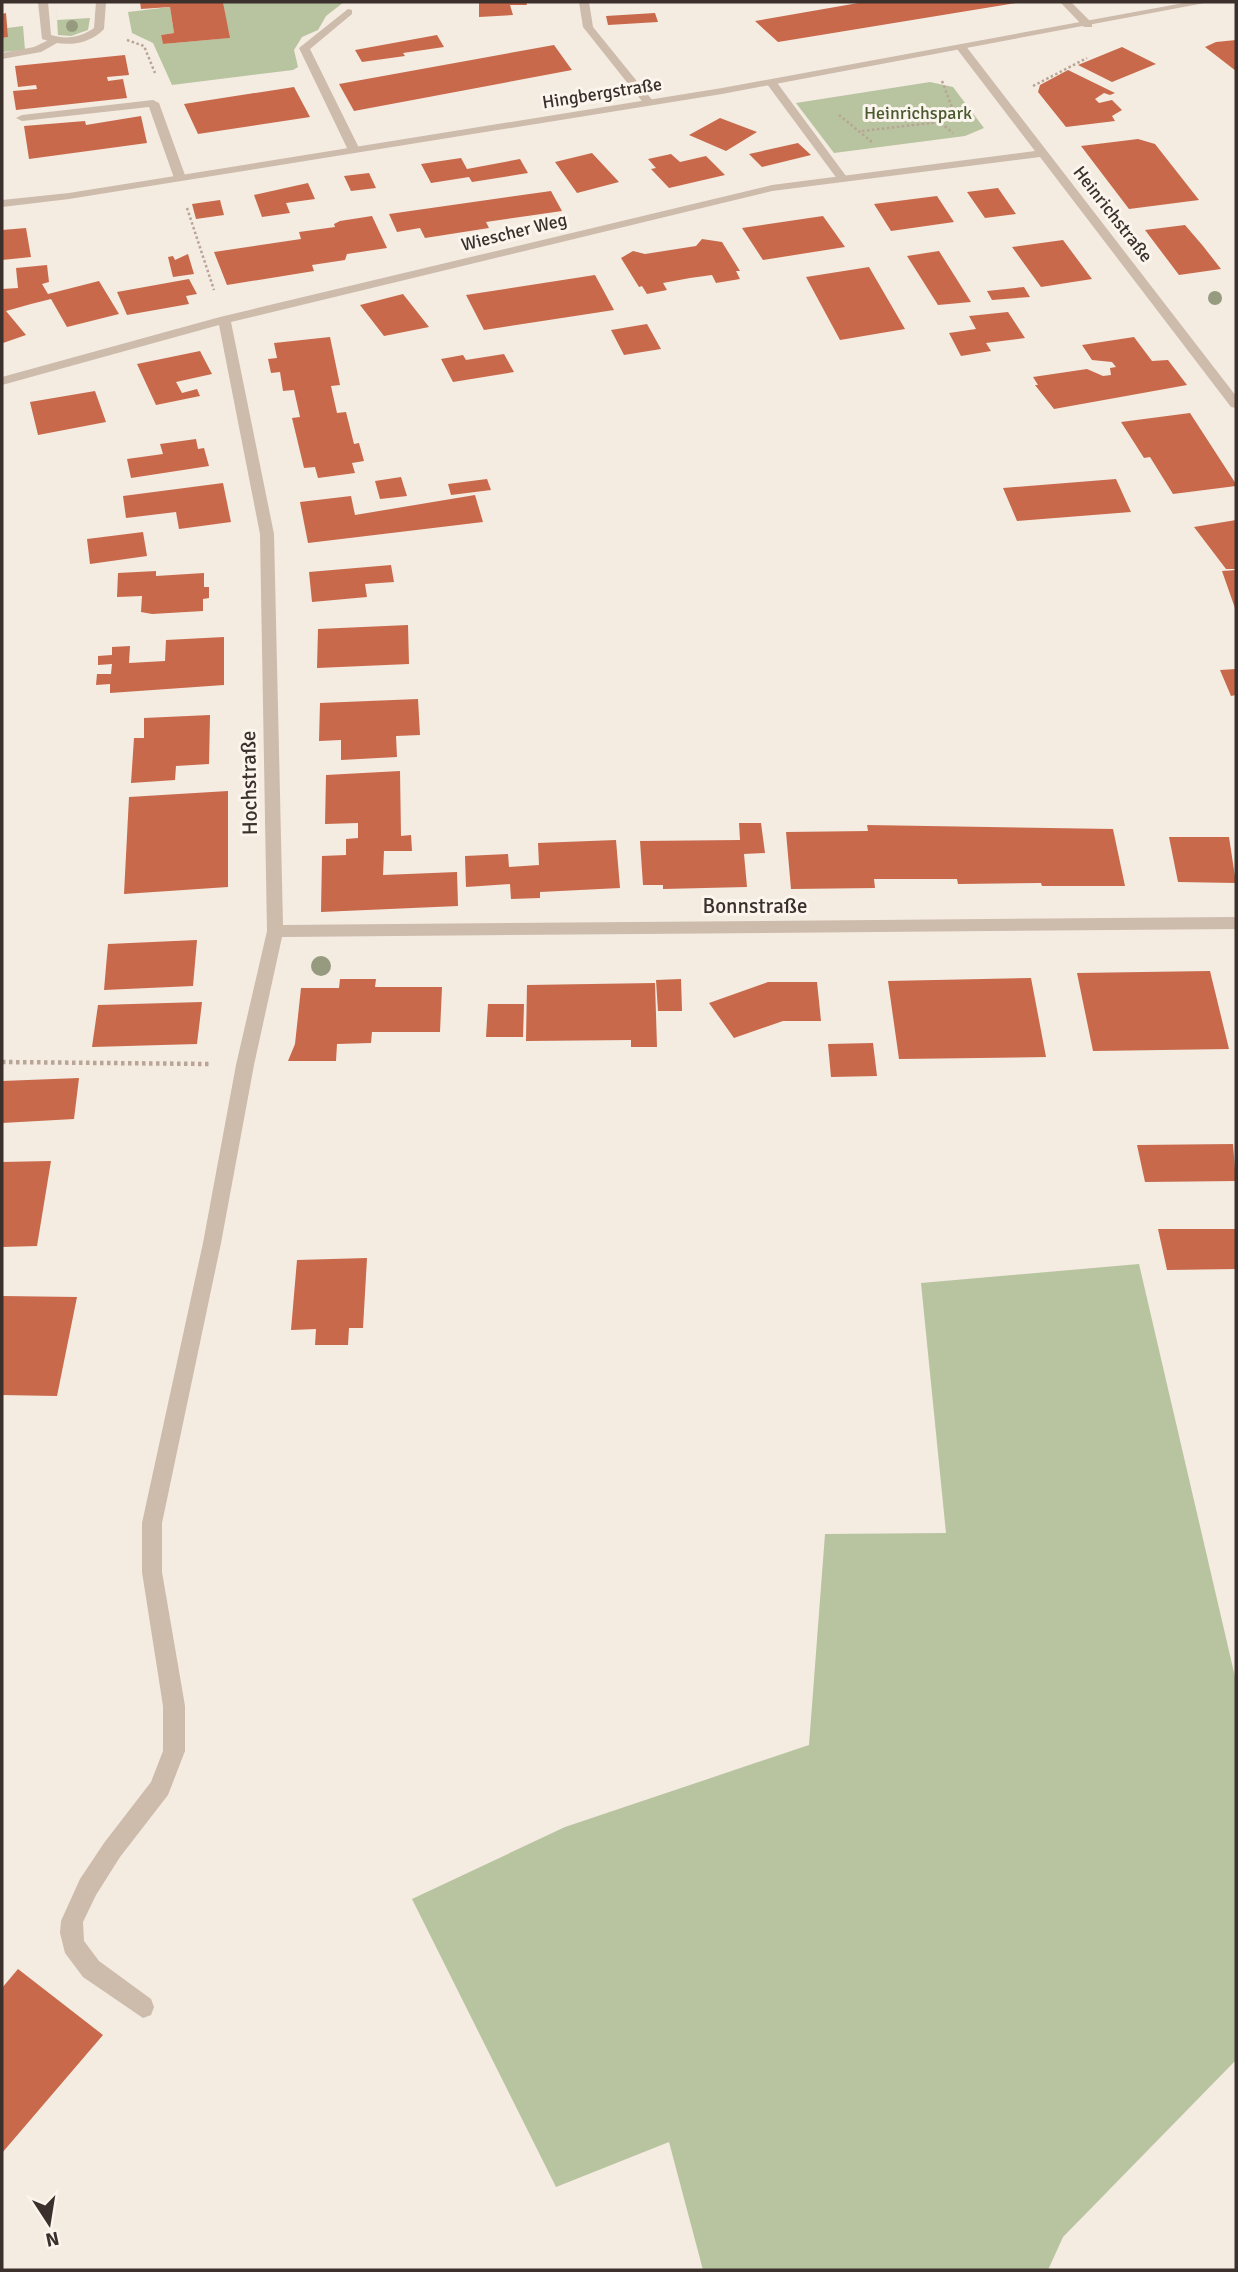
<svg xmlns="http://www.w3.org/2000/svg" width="1238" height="2272" viewBox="0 0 1238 2272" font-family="Signika,sans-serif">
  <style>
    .green { fill: #b8c4a0 }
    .building { fill: #c8694b }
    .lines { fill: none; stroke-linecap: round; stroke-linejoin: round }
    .path-far1 { stroke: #b9a596; stroke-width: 2.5; stroke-dasharray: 2.5 2.5; stroke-linecap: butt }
    .path { stroke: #b9a596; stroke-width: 4.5; stroke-dasharray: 3.5 3.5; stroke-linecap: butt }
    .service { fill: #cdbbac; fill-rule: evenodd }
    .minor { fill: #cdbbac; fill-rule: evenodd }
    .tertiary { fill: #cdbbac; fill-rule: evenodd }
    .tree { fill: #969b7f }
    .labels { text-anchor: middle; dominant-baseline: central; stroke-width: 6; stroke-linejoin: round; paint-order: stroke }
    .far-street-label { font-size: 18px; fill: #3b302b; stroke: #fbf5ee }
    .far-park-label { font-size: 18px; fill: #4a5a2e; stroke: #fbf5ee }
    .street-label { font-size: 21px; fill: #3b302b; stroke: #fbf5ee }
  </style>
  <rect width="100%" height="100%" fill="#f4ebe1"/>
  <path class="green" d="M56,2l1,18 33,-2 -2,12 -17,6 -13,-1z
    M223,2h121l-18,14 -8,14 -16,7 -8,13 4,17 -5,3 -121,15 -19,-42 -21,-10 -4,-21 42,-5 4,26 -13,2 2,9 66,-6z
    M23,26l2,24 -23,2v-14l6,-1 -1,-9z
    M930,82l23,5 31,41 -19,8 -131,17 -38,-50z
    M1139,1264l97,417v379l-173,177 -15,33h-345l-34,-128 -113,45 -144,-288 153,-72 244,-82 16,-211 121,-1 -25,-250z"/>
  <path class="building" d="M140,2h83l7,36 -67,6 -2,-9 13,-2 -4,-26 -29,2z
    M479,2h47l1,3h-17l3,10 -34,2z
    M864,2h152v1l-238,39 -23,-21z
    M6,13l2,24 -6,1v-24z
    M655,13l3,9 -50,3 -2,-9z
    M437,35l7,12 -41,6 2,3 -43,6 -7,-12z
    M1236,40v31l-31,-24 11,-5z
    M554,45l18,25 -218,41 -15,-27z
    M1122,47l34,17 -44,18 -34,-17z
    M125,55l4,20 -22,2 1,4 15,-2 4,19 -111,12 -3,-19 24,-2 -1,-4 -18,2 -3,-21z
    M1068,70l47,23 -5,2 -6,-2 -9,6 4,4 13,-3 10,10 -10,6 3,5 -49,6 -28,-35 2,-7z
    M294,87l16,30 -112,17 -14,-30z
    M141,116l6,27 -118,16 -5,-33 61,-5 1,4z
    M720,118l37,14 -31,19 -37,-16z
    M1138,139l17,5 44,56 -70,9 -48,-63z
    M798,143l13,12 -49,12 -13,-13z
    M592,153l27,29 -42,11 -22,-31z
    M671,154l9,8 26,-6 19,19 -56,13 -18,-19 5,-1 -8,-9z
    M461,158l6,11 53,-10 8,14 -56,9 -3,-5 -38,6 -10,-19z
    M369,173l7,15 -25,3 -7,-15z
    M308,183l7,16 -29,4 4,10 -28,4 -8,-22z
    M998,188l18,26 -31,4 -18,-26z
    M551,191l11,20 -76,11 3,6 -64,10 -5,-10 -23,4 -8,-18z
    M937,196l17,26 -63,9 -17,-27z
    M220,200l4,15 -28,4 -4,-15z
    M372,216l15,32 -40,6 -2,6 -33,5 2,6 -87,14 -13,-33 87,-13 -2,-7 36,-5 -1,-3 6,-3z
    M823,216l22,31 -82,13 -21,-32z
    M1185,225l18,21 18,23 -42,6 -34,-45z
    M26,228l5,29 -29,3v-30z
    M702,239l20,3 18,29h-4l4,8 -24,4 -4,-8 -22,3 -27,5 4,7 -20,4 -5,-8 -3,1 -18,-29 12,-7 12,3 51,-8z
    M1063,240l29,39 -51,8 -29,-40z
    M939,251l32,51 -33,3 -31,-49z
    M188,254l6,20 -21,3 -5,-20 5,-1 2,4z
    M47,265l2,17 -7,2 6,10 51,-13 20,33 -52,13 -16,-28 -20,5 -25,7 20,24 -23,8 -1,-54 16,-1 -2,-20z
    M869,267l36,62 -65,11 -34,-63z
    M595,275l19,35 -130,20 -18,-35z
    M189,279l8,15 -11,2 3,8 -62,11 -10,-23z
    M1024,287l6,10 -38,3 -5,-9z
    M403,294l26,33 -45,9 -24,-31z
    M1008,312l17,26 -39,5 5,8 -30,5 -12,-23 27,-4 -7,-13z
    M647,324l14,25 -37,6 -13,-25z
    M330,337l10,48 -9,1 6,27 9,-1 8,32 5,-1 5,18 -12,2 3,10 -37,5 -3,-11 -11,1 -12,-50 8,-1 -6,-27 -11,1 -3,-19 -9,1 -3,-14 9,-1 -3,-15z
    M1134,337l18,24 16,-1 19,25 -133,24 -19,-24h3l-5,-8 54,-8 16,7 8,-1 -1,-7 6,-1 -4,-5 -20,-2 -10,-15z
    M200,351l12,23 -36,8 6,11 15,-4 3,7 -44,9 -19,-41z
    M504,354l10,18 -61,10 -12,-23 22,-4 3,5z
    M95,391l11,31 -68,13 -8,-33z
    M1190,413l46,71v2l-63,8 -23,-37 -6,1 -23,-36z
    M196,439l2,10 6,-1 5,18 -78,12 -4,-19 36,-5 -3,-10z
    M401,477l6,19 -27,3 -5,-18z
    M487,479l4,11 -40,5 -3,-11z
    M1116,479l15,33 -114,9 -14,-33z
    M223,483l8,39 -52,7 -3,-17 -50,6 -3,-22z
    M475,495l8,27 -175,21 -8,-41 51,-6 4,19z
    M1236,520v49h-10l-32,-42z
    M143,532l4,24 -57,8 -3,-25z
    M391,565l3,17 -29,2 2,13 -55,5 -3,-30z
    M1236,570v41l-14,-40z
    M156,571v5l48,-3v14h5v11l-6,1v12l-51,3 -11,-2 1,-16 -25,1 1,-24z
    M408,625l1,39 -92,4 1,-39z
    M224,637v48l-114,8v-9l-14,1 1,-11h14l1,-10 -14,1v-9l14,-1v-8l18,-1 -1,17 36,-2 1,-21z
    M1236,669v26l-5,1 -11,-26z
    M418,699l2,36 -24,1 1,21 -56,3v-20l-22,1 1,-38z
    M210,715l-1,49 -33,2 -1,14 -44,3 3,-45h10v-20z
    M400,771l1,65 10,-1 1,16h-28l-1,24 74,-3 1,34 -137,6 1,-56 24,-1v-16l12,-1v-15l-33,1 1,-49z
    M228,791v96l-104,7 5,-97z
    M739,823h22l4,30 -21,1 3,33 -84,2v-4h-20l-3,-44 100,-1z
    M867,825l246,4 12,57h-83l-1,-3 -83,1 -1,-5h-83l1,9 -84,1 -5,-57 82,-1z
    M1169,837h60l7,46 -58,-1z
    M616,840l4,48 -80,4v6l-29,1 -1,-15 -44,3 -1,-31 43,-2 1,13 30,-2 -1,-22z
    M197,940l-4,46 -89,4 4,-46z
    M1210,971l19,78 -136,2 -16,-78z
    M1031,978l15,79 -147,2 -11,-78z
    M340,979h36l-1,8h67l-2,45h-68l-1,11 -34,1 -1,17h-48l7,-17 6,-56h38z
    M681,979l1,32h-24l-2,-31z
    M768,982h49l4,39h-38l-49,17 -25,-35z
    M655,983l2,64h-26v-7l-105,1 1,-56z
    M202,1002l-5,42 -105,3 6,-42z
    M488,1004h36l-1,33h-37z
    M873,1043l4,33 -46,1 -3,-33z
    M79,1078l-5,41 -72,4v-42z
    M1233,1144l3,37 -91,1 -8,-37z
    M51,1161l-14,85 -35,1v-85z
    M1158,1229h78v40l-69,1z
    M367,1258l-4,70h-14l-1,17h-33l1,-16 -25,1 6,-70z
    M2,1296l75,1 -20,99 -55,-1z
    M18,1969l85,66 -101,118v-165z"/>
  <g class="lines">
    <path class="path-far1" d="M127,40l17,6 11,27
      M942,81l11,29 -13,12 13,11
      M1033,86l54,-28
      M839,115l33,27
      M862,131l78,-9
      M187,208l27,82"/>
    <path class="path" d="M2,1062l207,2"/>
    <path class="service" d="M348,9l4,1v4l-42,35 50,101 -6,3 -6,-3 -49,-102z
      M53,38l5,3 -1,2 -16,9 -39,7v-6l32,-6z
      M767,80h8l71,96v4h-8l-71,-96z
      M153,100l6,3 27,75 -2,2 -10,-2 -25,-71 -127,14 -6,-3 6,-3z
      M212,1236l6,2 3,5 -59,280v49l23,134v45l-17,44 -48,62 -24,38 -13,27 1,19 15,20 52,38 3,8 -3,8 -8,3 -60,-41 -18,-24 -5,-20 1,-12 19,-42 24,-36 47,-61 12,-31v-45l-21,-134v-49l61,-280 3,-5z"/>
    <path class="minor" d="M38,2h10l3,33c16,5 30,2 43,-7l2,-26h10l-2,27c-16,17 -41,18 -62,10z
      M579,2h10l4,25 60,74v4h-8l-62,-78z
      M1060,2h11l21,21v4h-8z
      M957,45h8l271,351v12l-5,-1 -191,-250 -268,34 -541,131 43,212 9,391 953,-8v12l-954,8 -28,128 -33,178 -3,5h-12l-3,-5 33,-178 31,-134 -7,-397 -41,-209 -217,60v-8l218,-60 552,-132 263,-34 -78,-102z"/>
    <path class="tertiary" d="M1189,2h21l-488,92 -653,105 -67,8v-7l67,-7 653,-105z"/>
  </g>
  <g class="tree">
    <circle cx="72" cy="26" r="6"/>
    <circle cx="1215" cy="298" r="7"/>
    <circle cx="321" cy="966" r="10"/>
  </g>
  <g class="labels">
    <g class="far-street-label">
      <text transform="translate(602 93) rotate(-9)">Hingbergstraße</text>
      <text transform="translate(1113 214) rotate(52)">Heinrichstraße</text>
      <text transform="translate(514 232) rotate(-14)">Wiescher Weg</text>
    </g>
    <g class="far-park-label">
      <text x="918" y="113">Heinrichspark</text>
    </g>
    <g class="street-label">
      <text transform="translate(249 783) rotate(-91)">Hochstraße</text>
      <text x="755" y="906">Bonnstraße</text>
    </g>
  </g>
  <rect width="1238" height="2272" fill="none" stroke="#3b302b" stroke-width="7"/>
  <g transform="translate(49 2223) rotate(168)" stroke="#fbf5ee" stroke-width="5" paint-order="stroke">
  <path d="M0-5L12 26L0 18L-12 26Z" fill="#3b302b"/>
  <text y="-10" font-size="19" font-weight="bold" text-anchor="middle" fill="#3b302b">N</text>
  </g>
</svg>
